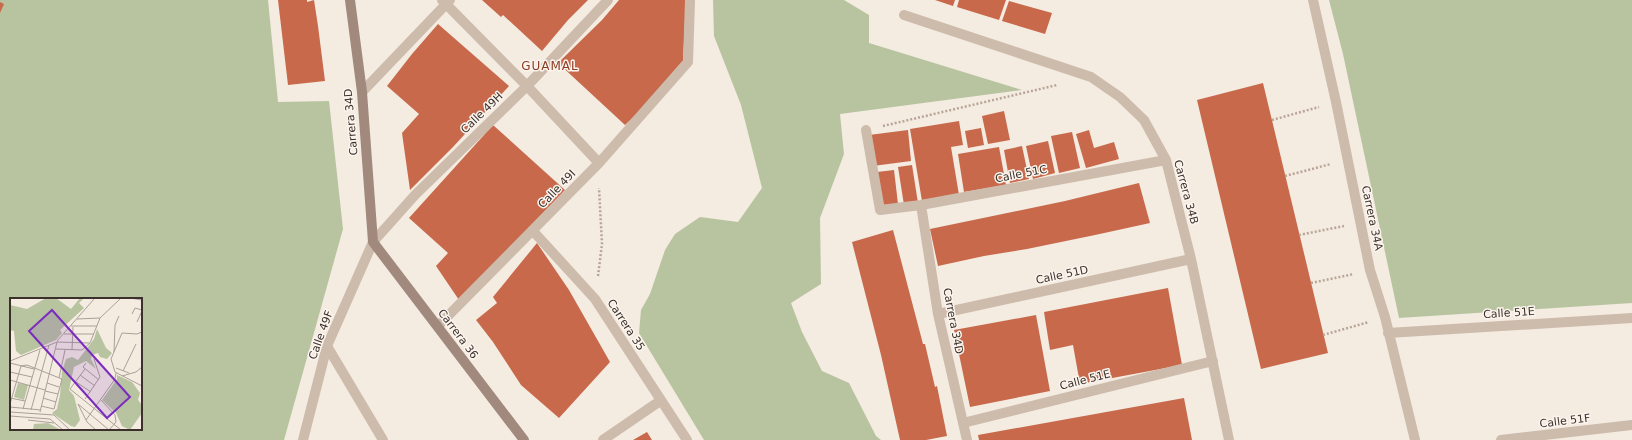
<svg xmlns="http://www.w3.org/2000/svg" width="1632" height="440" viewBox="0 0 1632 440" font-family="'DejaVu Sans',sans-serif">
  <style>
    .green { fill: #b8c4a0; fill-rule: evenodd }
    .building { fill: #c8694b }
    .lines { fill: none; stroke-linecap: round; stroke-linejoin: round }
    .path { stroke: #b9a596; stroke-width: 2.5; stroke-dasharray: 2 2; stroke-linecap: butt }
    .street { stroke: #cdbbac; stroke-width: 10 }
    .secondary { stroke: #a18a7d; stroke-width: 10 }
    .labels { text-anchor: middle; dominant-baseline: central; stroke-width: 3; stroke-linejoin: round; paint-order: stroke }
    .street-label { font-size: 11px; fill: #3b302b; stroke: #fbf5ee }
    .neighbourhood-label { font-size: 12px; letter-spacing: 1px; fill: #8c3b22; stroke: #fbf5ee }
    .inset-road { fill: none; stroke: #aaa098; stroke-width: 1 }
    .view { fill: #7b2cbf; fill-opacity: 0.15; stroke: #7b2cbf; stroke-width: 2 }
    .inset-edge { fill: none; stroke: #3b302b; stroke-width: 2 }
  </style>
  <rect width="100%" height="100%" fill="#f4ebe1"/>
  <path class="green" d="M0,0h268l10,102 51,-1 14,128 -59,211h-284zM11,299h130v130h-130z
    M713,0h131l25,15v28l153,47 -182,24 4,40 -24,64 1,66 -30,19 11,29 20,39 27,12 27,53 5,4h-177l-65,-107 2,-23 9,-16 15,-44 10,-16 25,-17 38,5 24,-34 -21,-83 -27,-69z
    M1329,0h303v303l-233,15 -56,-264z"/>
  <path class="building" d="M278,0h29v2l7,-2 4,26 7,55 -37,4z
    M482,0h106l-20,20 -26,31 -39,-36 -2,2z
    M619,0h67l-3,61 -43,50 -15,14 -67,-62 44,-43z
    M935,0h20l-2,6z
    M959,0h47l-7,20 -42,-13z
    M1009,1l43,12 -7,21 -43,-13z
    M0,2l4,2 -4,9z
    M438,24l71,62 -56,61 -43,43 -8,-57 17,-19 -32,-28 25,-32z
    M1263,83l65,270 -67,16 -64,-269z
    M1004,111l6,29 -22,4 -6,-28z
    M959,121l4,24 -12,2 8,48 -37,6 -12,-72z
    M493,125l72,65 -106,110 -23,-34 12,-13 -39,-35z
    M981,128l3,17 -16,3 -3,-17z
    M908,130l3,31 -38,5 -4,-31z
    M1089,130l5,18 20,-6 5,17 -33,9 -10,-34z
    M1072,132l8,36 -21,5 -8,-37z
    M1048,141l7,32 -22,6 -7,-33z
    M1022,146l7,33 -19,4 -6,-33z
    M999,147l7,38 -42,7 -6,-38z
    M912,165l6,38 -14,2 -6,-38z
    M894,170l4,34 -17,2 -4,-34z
    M1139,183l11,40 -55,12 -68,14 -43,7 -46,10 -8,-37 135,-28z
    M893,230l30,114h2l10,43 2,-1 10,50 -21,4h-26l-19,-85 -29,-113z
    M537,243l32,47 41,72 -51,56 -38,-33 -28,-43 -17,-22 21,-17 -4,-6z
    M1168,288l14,77 -102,19 -7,-39 -23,5 -6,-38z
    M1036,315l14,76 -80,16 -16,-77z
    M1184,398l8,42h-213l-1,-5z
    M647,432l5,8h-19z"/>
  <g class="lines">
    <path class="path" d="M1272,120l47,-13
      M883,126l174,-41
      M1285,176l46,-12
      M1299,235l45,-9
      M598,276l4,-32 -3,-56
      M1311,283l43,-9
      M1323,335l46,-13"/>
    <path class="street" d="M442,0l85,86 72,77
      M1313,0l23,102 34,168 15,47 30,123
      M904,15l187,62 29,20 24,23 22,40 25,99 38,181
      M362,92l88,-92
      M866,130l14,80 41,-5 245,-45
      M921,205l17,109 29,126
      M533,231l62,68 92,141
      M938,314l253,-55
      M438,326l161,-163 89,-101 2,-62
      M1388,333l244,-15
      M327,346l56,94
      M963,423l250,-62
      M303,440l24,-94 46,-104 42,-47 112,-109 81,-86
      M603,440l57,-39
      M1501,440l131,-15"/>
    <path class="secondary" d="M350,0l12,92 11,150 151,198"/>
  </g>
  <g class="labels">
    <g class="street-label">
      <text transform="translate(482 113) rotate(-44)">Calle 49H</text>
      <text transform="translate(351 122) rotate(-95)">Carrera 34D</text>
      <text transform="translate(1021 174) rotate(-11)">Calle 51C</text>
      <text transform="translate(557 189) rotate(-46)">Calle 49I</text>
      <text transform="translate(1186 192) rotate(75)">Carrera 34B</text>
      <text transform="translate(1372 218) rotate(78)">Carrera 34A</text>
      <text transform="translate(1062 275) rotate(-12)">Calle 51D</text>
      <text transform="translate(1509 313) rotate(-4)">Calle 51E</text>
      <text transform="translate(953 321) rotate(79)">Carrera 34D</text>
      <text transform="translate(626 325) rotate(57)">Carrera 35</text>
      <text transform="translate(458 334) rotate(53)">Carrera 36</text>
      <text transform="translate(321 335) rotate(-70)">Calle 49F</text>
      <text transform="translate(1085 380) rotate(-14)">Calle 51E</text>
      <text transform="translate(1565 421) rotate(-7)">Calle 51F</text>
    </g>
    <g class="neighbourhood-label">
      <text x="550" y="66">GUAMAL</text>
    </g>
  </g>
  <g transform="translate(10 298)">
    <rect width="132" height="132" fill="#f4ebe1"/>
    <path d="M36,0h10l15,11 9,-11h4l-5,5 5,5 -24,22 2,3 -6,7 -35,15 -5,-4 -2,-20 -4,-1v-25l17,4zM87,31l9,19 6,5 -5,6 -7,-2 -2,-4 -6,2 -1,4 5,10 -10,-8 -12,6 -5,23 5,6 6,24 -5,7 -4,-1 -19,-13 5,-4 3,-14 2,-24 4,-12 6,-2 6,3 16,-21zM107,77l15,7 8,11 -2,7 4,5v8l-12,17 -8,-4 -6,-13 -14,-13 15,-21zM8,85l10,2 -4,15 -10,-3zM38,125l13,7h-28l1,-6z" fill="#b8c4a0"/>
    <path class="inset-road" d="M120,0l12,2M122,16l3,-6 7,2M67,21l23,-1M127,24l5,-11M61,28h26M132,34l-5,2 -15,-1 -11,26 4,13 27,14M54,36h30M47,43l38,-43M46,51l26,1 8,-7 10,-25 20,-19M62,52l1,-23M104,54l1,-27 4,-9M0,63l47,-19 32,1M0,65l24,6M76,65l-3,4 16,13M106,70l13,5M75,71l-15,20 51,41M113,73l13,-27M0,74l22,5M70,77l15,11M112,78l14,-4 6,-5M49,80l6,-28M0,82l35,10M66,84l15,10M37,85l12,4M35,93l13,3M0,100l15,3M33,100l13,4M75,101l15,-22 -6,-18M91,102l14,15 1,7 -7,8M0,106l11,-38 6,-1 35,14 -8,30 -13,-3M68,106l31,26M68,106l9,18 9,8M0,109l31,3M13,111l17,-59M21,112l18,-65M0,114l44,3 16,15M30,114l17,-70M0,118l40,3 13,11M18,122l26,3M76,122l29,-41 1,-6"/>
    <path class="view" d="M42,12l78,87 -23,21 -78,-87z"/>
    <rect width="132" height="132" class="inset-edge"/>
  </g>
</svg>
